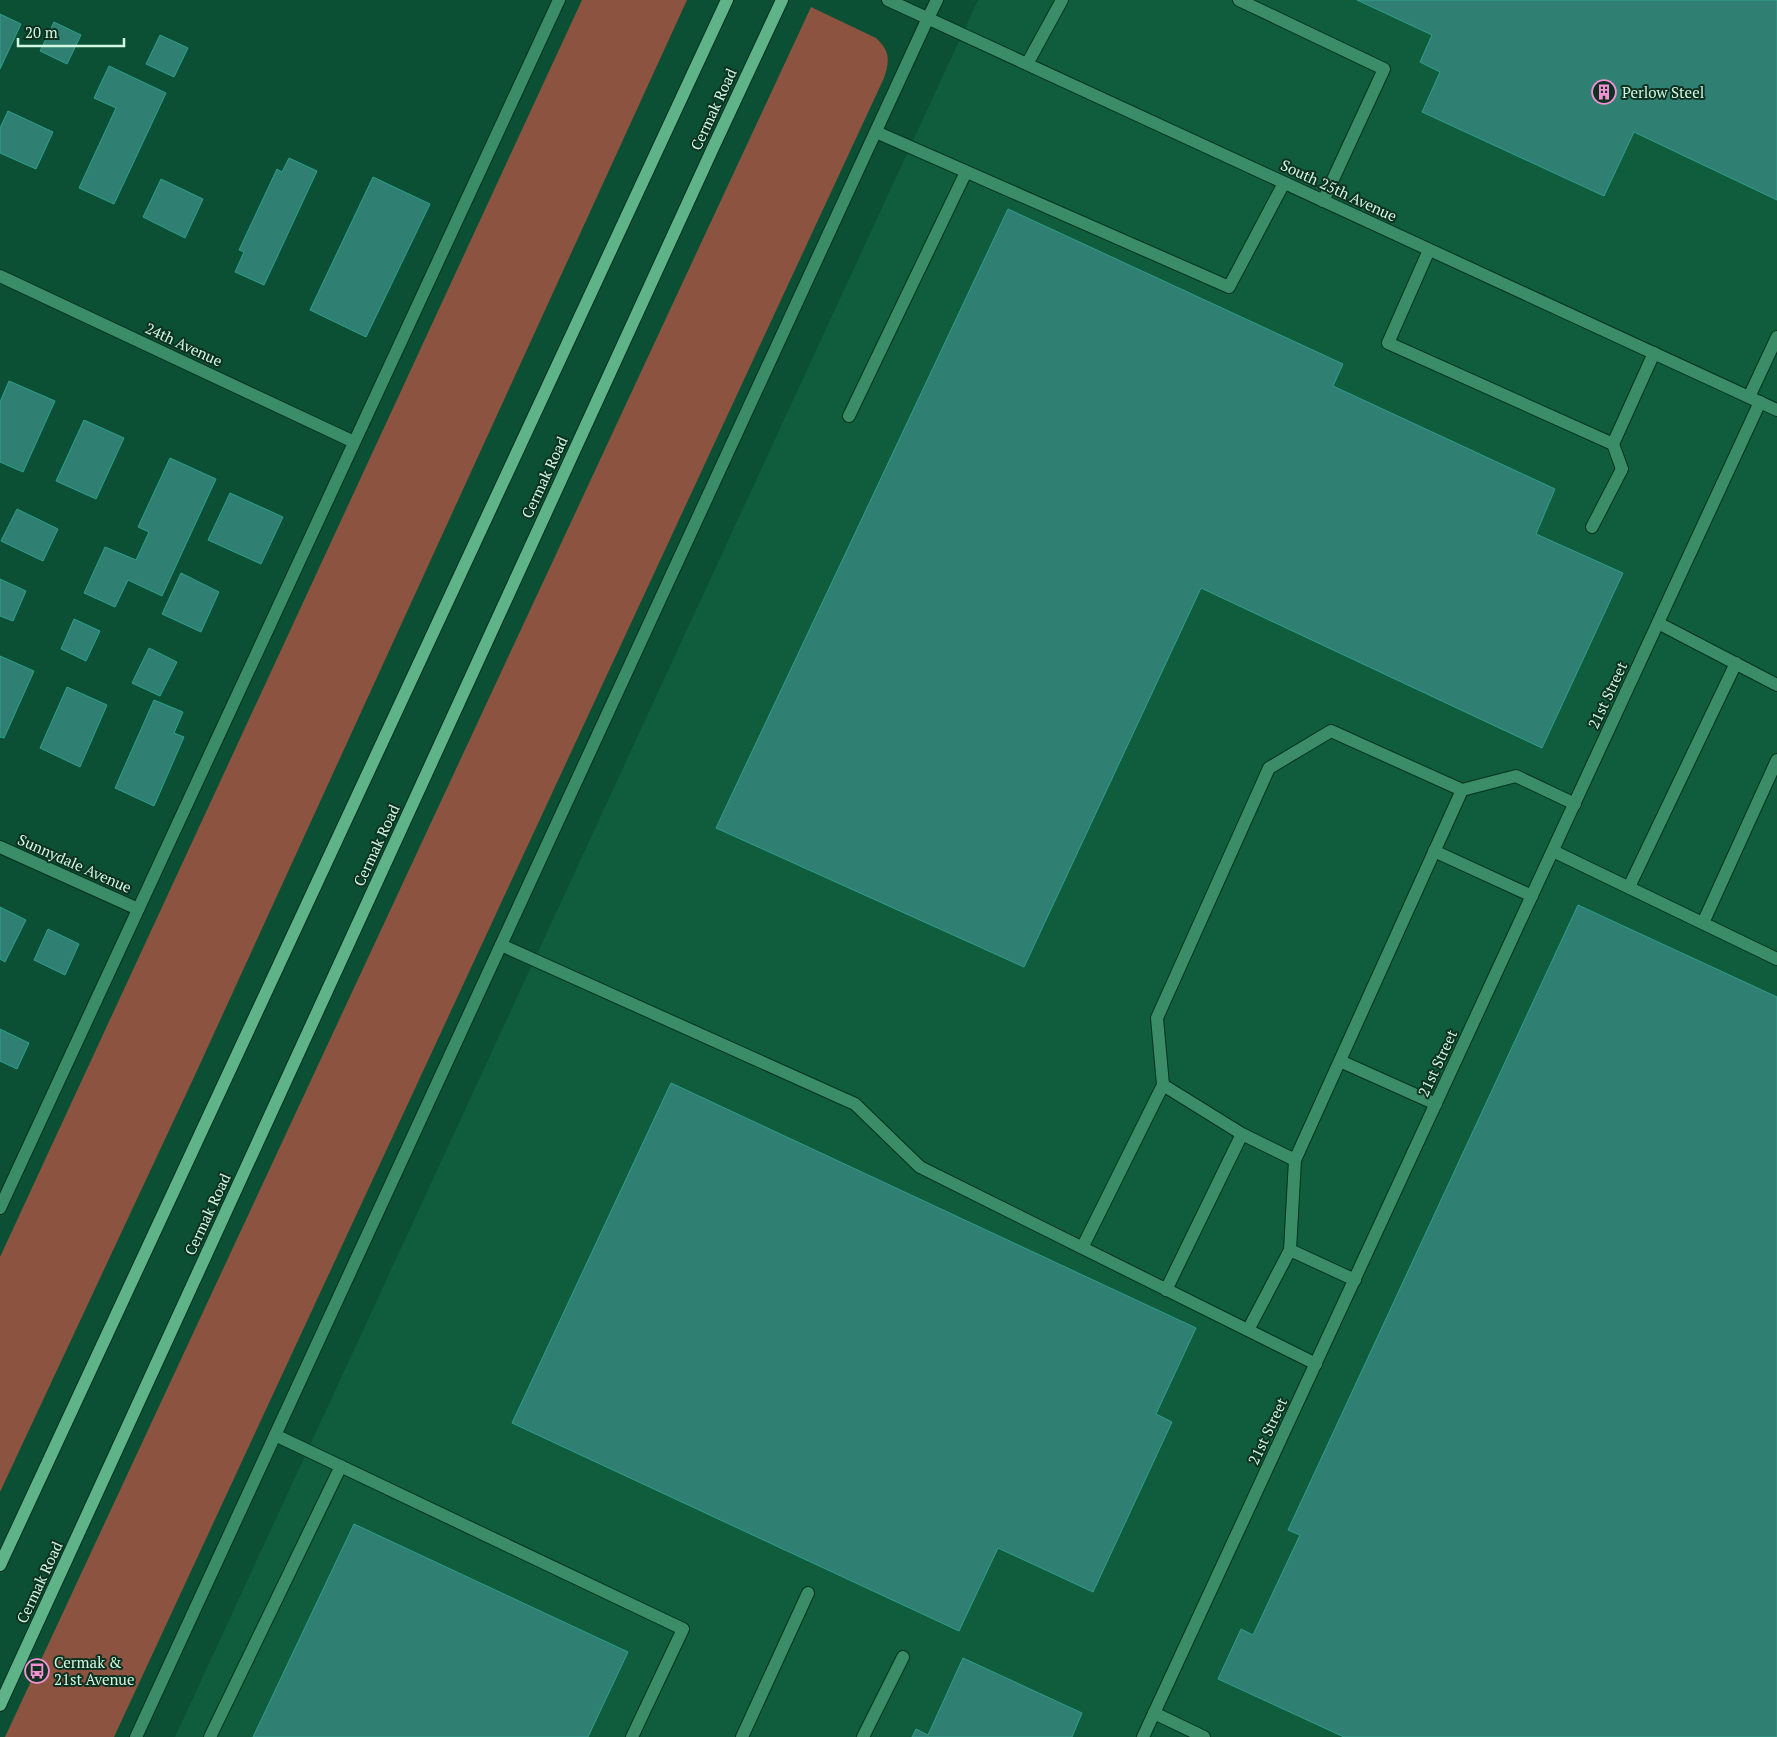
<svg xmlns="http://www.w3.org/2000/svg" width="1777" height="1737" viewBox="0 0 1777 1737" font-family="'PT Serif',serif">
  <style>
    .built { fill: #0f5d3d }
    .green { fill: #8b5340 }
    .building { fill: #2f8073; stroke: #309f8d }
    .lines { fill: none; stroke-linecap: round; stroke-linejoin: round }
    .lane-casing { stroke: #03321f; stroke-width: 14 }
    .street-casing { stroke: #03321f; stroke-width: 14 }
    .secondary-casing { stroke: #03321f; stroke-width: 14 }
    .primary-casing { stroke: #03321f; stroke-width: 14 }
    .lane { stroke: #3a8d66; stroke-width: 12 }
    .street { stroke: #3a8d66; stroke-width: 12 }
    .secondary { stroke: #3a8d66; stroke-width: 12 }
    .primary { stroke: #5fb389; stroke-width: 12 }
    .labels { text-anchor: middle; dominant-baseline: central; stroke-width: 4; stroke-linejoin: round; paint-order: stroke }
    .poi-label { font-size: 15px; fill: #d0f8e1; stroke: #0e3121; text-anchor: start }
    .street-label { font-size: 15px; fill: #d0f8e1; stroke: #0e3121 }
  </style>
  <rect width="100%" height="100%" fill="#0b5034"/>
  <path class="built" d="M978,0h799v1737h-1602z"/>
  <path class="green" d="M582,0h105l-492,1075 -195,417v-235z
    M811,7l65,31c14,13 14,22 8,40l-770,1659h-109z"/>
  <path class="building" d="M1357,0h420v200l-143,-68 -30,64 -182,-84 18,-40 -20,-10 12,-27z
    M0,14l21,10 -21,45z
    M54,22l27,13 -14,29 -27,-13z
    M160,35l28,13 -14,29 -28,-13z
    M109,66l57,27 -52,111 -35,-16 37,-80 -22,-10z
    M8,111l45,21 -17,37 -36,-16v-25z
    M289,158l28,13 -53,114 -29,-13 9,-20 -5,-2 38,-81 5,3z
    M373,177l57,27 -64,133 -56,-27z
    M161,179l42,20 -18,39 -42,-21z
    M1008,209l335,155 -10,22 222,103 -19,45 87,39 -81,175 -341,-160 -177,379 -308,-139z
    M9,381l46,20 -32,71 -23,-10v-60z
    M84,420l40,18 -28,61 -40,-18z
    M170,458l46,21 -54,117 -34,-16 -13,27 -31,-14 21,-46 31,13 13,-28 -11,-5z
    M230,493l53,24 -22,47 -53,-24z
    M17,509l41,20 -15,32 -42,-20z
    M181,573l38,19 -18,40 -39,-18z
    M0,579l26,12 -13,30 -13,-5z
    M74,619l26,12 -14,30 -25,-12z
    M149,648l28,14 -17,34 -28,-13z
    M0,656l34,15 -30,67 -4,-1z
    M67,687l40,18 -27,62 -40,-19z
    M154,700l29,12 -9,21 10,4 -30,69 -39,-18z
    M1578,905l199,92v740h-433l-126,-58 23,-50 12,6 47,-100 -12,-5z
    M0,907l26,13 -21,42 -5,-3z
    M48,929l31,15 -14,31 -31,-15z
    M0,1029l29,14 -12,26 -17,-8z
    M671,1083l525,245 -40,86 16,8 -79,170 -95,-44 -39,83 -447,-208z
    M354,1524l274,128 -40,85h-335z
    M963,1658l119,55 -10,24h-160l4,-8 12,6z"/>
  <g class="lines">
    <g class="lane-casing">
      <path id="lane" d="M1239,0l145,69 -61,132
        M1027,64l35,-64
        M876,132l353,155 55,-104
        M1429,250l-41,93 225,101 41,-91
        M1749,397l28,-60
        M849,416l117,-244
        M1592,527l30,-58 -9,-25
        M1658,623l119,62
        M1434,851l98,45
        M1553,851l224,108
        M1629,887l107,-224
        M1703,923l74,-163
        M501,945l354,159 65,63 396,197
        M1340,1061l96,43
        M1163,1085l79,49 -76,156
        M1242,1134l53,26 -5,90 65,30
        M1295,1160l167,-370
        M1082,1248l81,-163 -6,-67 112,-250 62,-37 131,59 54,-14 59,28
        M1248,1330l42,-80
        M275,1435l408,194 -51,108
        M1154,1713l50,24
        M210,1737l131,-271
        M742,1737l66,-144
        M863,1737l40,-80"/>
    </g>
    <g class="street-casing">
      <path id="street" d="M928,18l9,-18
        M0,276l354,166
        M0,847l138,62
        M1143,1737l617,-1335"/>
    </g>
    <g class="secondary-casing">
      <path id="secondary" d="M888,0l889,410
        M0,1208l559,-1208
        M136,1737l792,-1719"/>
    </g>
    <g class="primary-casing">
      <path id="primary" d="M0,1565l727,-1565
        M0,1705l712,-1555 70,-150"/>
    </g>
    <use href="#lane" class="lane"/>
    <use href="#street" class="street"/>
    <use href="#secondary" class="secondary"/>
    <use href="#primary" class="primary"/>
  </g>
  <defs>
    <g id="building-ring" transform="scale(1.25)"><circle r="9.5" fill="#0e3121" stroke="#f491d4" stroke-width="1.5"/><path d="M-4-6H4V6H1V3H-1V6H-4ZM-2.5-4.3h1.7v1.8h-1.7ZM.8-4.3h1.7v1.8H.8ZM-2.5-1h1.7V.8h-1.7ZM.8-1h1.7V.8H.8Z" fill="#f491d4"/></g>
    <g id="bus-ring" transform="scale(1.25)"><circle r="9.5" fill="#0e3121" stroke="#f491d4" stroke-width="1.5"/><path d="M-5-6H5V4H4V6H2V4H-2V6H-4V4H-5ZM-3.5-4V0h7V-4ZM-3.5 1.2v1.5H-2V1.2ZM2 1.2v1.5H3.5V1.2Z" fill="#f491d4"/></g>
  </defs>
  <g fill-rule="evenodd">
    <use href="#building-ring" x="1604" y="92"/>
    <use href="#bus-ring" x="37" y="1671"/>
  </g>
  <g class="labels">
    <g class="poi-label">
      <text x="1622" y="92">Perlow Steel</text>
      <text x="54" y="1662">Cermak &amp;<tspan x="54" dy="17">21st Avenue</tspan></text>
    </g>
    <g class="street-label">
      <text transform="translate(713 109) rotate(-65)">Cermak Road</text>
      <text transform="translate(1339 190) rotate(25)">South 25th Avenue</text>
      <text transform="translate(184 344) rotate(25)">24th Avenue</text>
      <text transform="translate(544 477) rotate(-65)">Cermak Road</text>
      <text transform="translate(1607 695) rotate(-65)">21st Street</text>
      <text transform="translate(376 845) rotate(-65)">Cermak Road</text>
      <text transform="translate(75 863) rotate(24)">Sunnydale Avenue</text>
      <text transform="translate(1437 1063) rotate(-65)">21st Street</text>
      <text transform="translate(207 1214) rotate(-65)">Cermak Road</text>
      <text transform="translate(1267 1431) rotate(-65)">21st Street</text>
      <text transform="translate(39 1582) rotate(-65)">Cermak Road</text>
    </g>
  </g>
  <path d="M18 38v8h106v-8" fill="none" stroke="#d0f8e1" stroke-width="2.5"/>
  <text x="25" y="38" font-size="15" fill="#d0f8e1" stroke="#0e3121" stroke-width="4" paint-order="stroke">20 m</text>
</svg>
